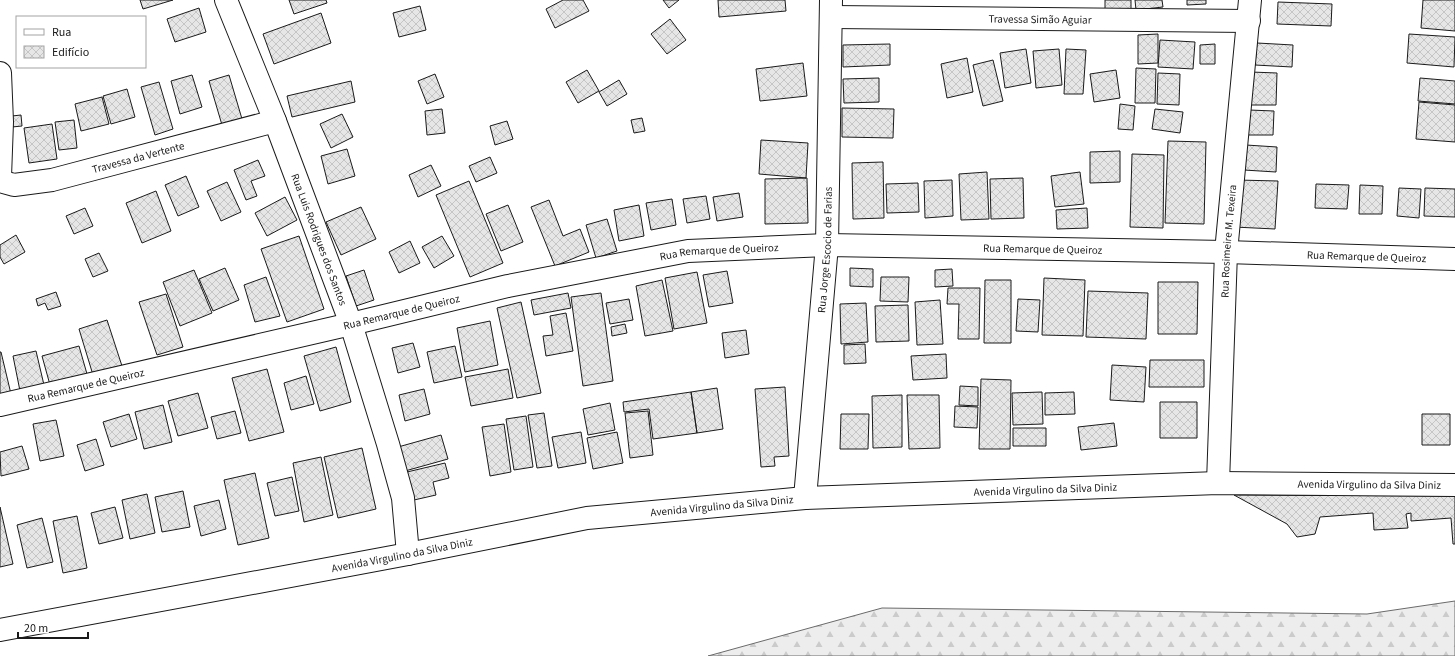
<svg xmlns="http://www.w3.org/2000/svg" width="1455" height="656" viewBox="0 0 1455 656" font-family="'Source Sans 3',sans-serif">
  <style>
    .forest { fill: url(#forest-firs); stroke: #6a6a6a }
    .building { fill: url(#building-cross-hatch); stroke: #1a1a1a }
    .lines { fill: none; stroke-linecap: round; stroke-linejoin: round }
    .minor-casing { stroke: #1a1a1a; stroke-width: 24 }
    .minor { stroke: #fff; stroke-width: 22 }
    .labels { text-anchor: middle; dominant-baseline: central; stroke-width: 3; stroke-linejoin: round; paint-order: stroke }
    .street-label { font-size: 11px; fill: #1a1a1a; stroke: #fff }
  </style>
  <defs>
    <pattern id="forest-firs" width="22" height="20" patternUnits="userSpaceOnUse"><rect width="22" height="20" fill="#ededed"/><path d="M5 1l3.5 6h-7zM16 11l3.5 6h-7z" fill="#cbcbcb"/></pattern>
    <pattern id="building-cross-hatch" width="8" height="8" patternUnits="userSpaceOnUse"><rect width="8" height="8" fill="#e6e6e6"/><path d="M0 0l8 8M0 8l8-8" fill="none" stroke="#c5c5c5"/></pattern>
  </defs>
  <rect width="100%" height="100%" fill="#fff"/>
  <path class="forest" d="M1455,601v55h-747l174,-48 485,6z"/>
  <path class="building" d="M140,0h33l-30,9z
    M289,0h37l1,3 -33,11z
    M563,0h20l6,11 -34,17 -9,-19z
    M663,0h16l-10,8z
    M718,0h67l1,11 -67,6z
    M1105,0h26v10h-26z
    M1135,0h27l1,7 -27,3z
    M1187,0h19v4l-19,1z
    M1423,0h32v31l-34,-3z
    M1278,2l54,2 -1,22 -54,-2z
    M420,6l6,24 -27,7 -6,-24z
    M199,8l7,24 -31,10 -8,-23z
    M321,13l10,30 -57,21 -11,-30z
    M670,19l16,21 -19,14 -16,-20z
    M1158,34v29l-20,1v-29z
    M1409,34l46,3 -1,30 -47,-4z
    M1160,40l35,2 -2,27 -35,-2z
    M1257,43l36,2 -1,22 -37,-2z
    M890,44v21l-47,2v-22z
    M1215,44v20h-15v-19z
    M1026,49l5,34 -26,5 -5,-35z
    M1059,49l3,36 -26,3 -3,-37z
    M1066,49l20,1 -3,44h-19z
    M967,58l6,34 -26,6 -6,-34z
    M993,60l10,41 -20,5 -10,-41z
    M803,63l4,33 -47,5 -4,-32z
    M1136,68l20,1 -1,34h-20z
    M587,70l12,21 -21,12 -12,-21z
    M1116,70l4,28 -26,4 -4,-28z
    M1251,72l26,1 -1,32h-26z
    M1158,73l22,1 -1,31 -22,-1z
    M435,74l9,23 -17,7 -9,-23z
    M192,75l10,32 -22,7 -9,-33z
    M229,75l13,44 -20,6 -13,-44z
    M879,78v24l-35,1 -1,-24z
    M1420,78l35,3v23l-37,-3z
    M619,80l8,14 -20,12 -8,-14z
    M351,81l4,21 -63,15 -5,-21z
    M159,82l14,47 -18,6 -14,-48z
    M127,89l8,28 -24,7 -8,-28z
    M102,97l7,27 -28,7 -6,-27z
    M1419,102l36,3v37l-39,-3z
    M1120,104l15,2 -2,24 -15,-1z
    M842,108l52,1 -1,29 -51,-1z
    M442,109l3,24 -18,2 -2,-24z
    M1155,109l28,3 -3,21 -28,-4z
    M1249,110l25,1 -1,24h-25z
    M342,114l11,23 -22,11 -11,-24z
    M21,115l1,11 -10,1v-11z
    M642,118l3,13 -11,2 -3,-13z
    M74,120l3,28 -18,2 -4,-28z
    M507,121l6,18 -18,6 -5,-19z
    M52,124l5,35 -28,4 -5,-35z
    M761,140l47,3 -2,35 -47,-4z
    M1168,141l38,1 -2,82 -39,-1z
    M1246,145l31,2 -1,25 -32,-2z
    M347,149l8,27 -27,8 -7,-28z
    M1120,151v31l-30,1v-31z
    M1132,154l32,1 -1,73 -33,-1z
    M490,157l7,16 -21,9 -7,-16z
    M258,160l7,16 -14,5 6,15 -11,4 -12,-30z
    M883,162l1,56 -31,1 -1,-56z
    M431,165l10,21 -23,11 -9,-22z
    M987,172l2,47 -28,1 -2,-46z
    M1080,172l4,32 -29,3 -4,-31z
    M186,176l13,31 -21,9 -13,-31z
    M807,178l1,45 -43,1v-45z
    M1023,178l1,40 -33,1 -1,-40z
    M952,180l1,36 -28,2 -1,-37z
    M1237,180l41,1 -3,48 -41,-2z
    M469,181l34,82 -33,14 -34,-82z
    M227,182l14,30 -20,9 -14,-30z
    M918,183l1,29 -32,1 -1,-29z
    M1316,184l33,1 -2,24 -32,-1z
    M1360,185l23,1 -1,28h-23z
    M1399,188l22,1 -2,29 -22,-2z
    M1425,188l30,1v28l-31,-1z
    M156,191l15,40 -29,12 -16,-40z
    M739,193l4,24 -26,4 -4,-24z
    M706,196l4,23 -23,4 -4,-24z
    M285,197l12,23 -30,16 -12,-23z
    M672,199l4,26 -25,5 -5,-27z
    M549,200l14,36 17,-7 9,23 -34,14 -24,-59z
    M508,205l15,37 -22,9 -15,-37z
    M639,205l5,31 -25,5 -5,-31z
    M361,207l15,32 -35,16 -15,-33z
    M85,208l8,18 -19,8 -8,-18z
    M1087,208l1,20 -31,1 -1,-19z
    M607,219l10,32 -21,7 -10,-33z
    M16,235l9,17 -21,12 -4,-7v-12z
    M299,236l25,73 -37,13 -26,-73z
    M442,236l12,20 -20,12 -12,-21z
    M410,241l10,22 -21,10 -10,-21z
    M99,253l9,18 -15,6 -8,-18z
    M225,268l14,32 -26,11 -14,-32z
    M850,268l23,1v18l-23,-1z
    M952,269l1,17 -18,1v-17z
    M194,270l18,43 -32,13 -17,-44z
    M364,270l10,30 -18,6 -10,-30z
    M727,271l6,32 -24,4 -6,-32z
    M697,272l10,51 -33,6 -9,-51z
    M266,277l14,39 -25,6 -11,-37z
    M881,277h28l-1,25 -28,-1z
    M1044,278l41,2 -2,56 -41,-1z
    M662,280l11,51 -28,5 -9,-50z
    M985,280h26v63h-27z
    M1158,282h40l-1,52h-39z
    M948,288h32l-1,51h-21l1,-35h-12z
    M1088,291l60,2 -2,46 -60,-2z
    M56,292l5,14 -13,4 -3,-7 -7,3 -2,-7z
    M568,293l3,15 -37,7 -3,-15z
    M601,293l12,88 -30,5 -12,-89z
    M166,294l17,53 -26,8 -18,-53z
    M629,299l4,21 -23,4 -4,-21z
    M1018,299l22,1 -2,32 -22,-1z
    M940,300l3,44 -26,1 -2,-43z
    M521,302l20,91 -24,5 -20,-90z
    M866,303l2,39 -27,2 -1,-40z
    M908,305l1,36 -33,1 -1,-36z
    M566,313l7,38 -27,5 -3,-20 10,-1 -3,-19z
    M107,320l15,46 -29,9 -14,-46z
    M490,321l8,44 -33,7 -8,-44z
    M625,324l2,9 -15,3 -1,-9z
    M746,330l3,24 -24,4 -3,-25z
    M413,343l7,24 -22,6 -6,-25z
    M865,344l1,19 -22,1v-19z
    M79,346l8,28 -37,11 -8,-29z
    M455,346l7,31 -28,6 -7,-31z
    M336,347l15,55 -31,9 -16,-55z
    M36,351l8,34 -24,6 -7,-35z
    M0,352h1l10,42 -11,3z
    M946,354l1,24 -34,2 -2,-24z
    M1150,360h54v27h-55z
    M1112,365l34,2 -2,35 -34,-2z
    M267,369l17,63 -35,9 -17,-63z
    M508,369l5,29 -42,8 -6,-29z
    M306,376l8,28 -23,6 -7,-27z
    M981,379l30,1 -1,69h-31z
    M960,386l18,1v19l-19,-1z
    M785,387l4,69 -15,1 1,9 -14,1 -6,-78z
    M717,388l6,41 -26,4 -6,-41z
    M424,389l6,25 -25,7 -6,-26z
    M691,392l6,41 -44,6 -4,-30 -25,3 -1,-10z
    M1042,392l1,32 -30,1 -1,-32z
    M1074,392l1,22 -30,1v-22z
    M198,393l10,35 -30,8 -10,-35z
    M902,395v52l-29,1 -1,-52z
    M907,395h32l1,53 -31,1z
    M1160,402h37v36h-37z
    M610,403l5,27 -27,5 -5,-26z
    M163,405l9,37 -28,7 -9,-37z
    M955,406l23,1 -1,21 -23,-1z
    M235,411l6,22 -24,6 -6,-22z
    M648,411l5,44 -23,3 -5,-45z
    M544,413l8,53 -15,2 -9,-53z
    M129,414l8,25 -26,8 -8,-25z
    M841,414h28l-1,35h-28z
    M1422,414h28v31h-28z
    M526,416l7,51 -19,3 -8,-51z
    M56,420l8,36 -24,5 -7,-37z
    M1114,423l3,23 -36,4 -3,-23z
    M504,424l7,48 -21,4 -8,-49z
    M1013,428h33v18h-33z
    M581,432l5,31 -28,5 -6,-31z
    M617,432l6,31 -30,6 -6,-31z
    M441,435l7,24 -43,12 -7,-24z
    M96,439l8,26 -19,6 -8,-26z
    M22,446l7,23 -28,7 -1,-24z
    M362,448l14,61 -38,9 -14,-61z
    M321,457l12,58 -29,7 -11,-59z
    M445,463l4,15 -16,4 3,13 -22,5 -7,-28z
    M255,473l14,65 -31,7 -14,-65z
    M292,477l7,34 -24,5 -8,-33z
    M183,491l7,36 -28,5 -7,-35z
    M147,494l8,39 -25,6 -8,-39z
    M1234,495l221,1v48h-2l-2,-26 -40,3v-8l-5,1 2,14 -34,2 -1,-17 -53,4 -5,17 -18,3 -10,-13z
    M219,500l7,29 -25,7 -7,-30z
    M0,507l13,57 -13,3z
    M115,507l8,31 -24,6 -8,-31z
    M77,516l10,52 -24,5 -10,-52z
    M42,518l11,44 -26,6 -10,-43z"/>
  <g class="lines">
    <g class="minor-casing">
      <g id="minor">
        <path id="s1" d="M226,0l49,121 76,203 37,120 15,54 5,56"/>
        <path id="s2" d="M832,17l417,4"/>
        <path d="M0,73l2,49 -2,55"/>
        <path id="s3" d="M0,181l14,4 38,-5 223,-59"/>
        <path id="s4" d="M0,405l351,-81 157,-38 180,-35 139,-6 399,7 229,7"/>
        <path id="s5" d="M1218,483l8,-231 24,-252"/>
        <path id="s6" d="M805,498l22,-253 4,-245"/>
        <path id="s7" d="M0,630l408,-76 179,-36 218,-20 413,-15 237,2"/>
      </g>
    </g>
    <use href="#minor" class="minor"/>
  </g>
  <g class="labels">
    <g class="street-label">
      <text stroke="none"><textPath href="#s2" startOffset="208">Travessa Simão Aguiar</textPath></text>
      <text stroke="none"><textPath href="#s3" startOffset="142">Travessa da Vertente</textPath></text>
      <text stroke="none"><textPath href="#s1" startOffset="257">Rua Luis Rodrigues dos Santos</textPath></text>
      <text stroke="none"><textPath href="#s5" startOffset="242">Rua Rosimeire M. Texeira</textPath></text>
      <text stroke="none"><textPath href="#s6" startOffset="249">Rua Jorge Escocio de Farias</textPath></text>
      <text stroke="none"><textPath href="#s4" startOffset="1060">Rua Remarque de Queiroz</textPath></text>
      <text stroke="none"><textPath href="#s4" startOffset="736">Rua Remarque de Queiroz</textPath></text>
      <text stroke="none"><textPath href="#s4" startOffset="1384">Rua Remarque de Queiroz</textPath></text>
      <text stroke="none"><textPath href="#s4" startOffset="412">Rua Remarque de Queiroz</textPath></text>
      <text stroke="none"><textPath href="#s4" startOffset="88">Rua Remarque de Queiroz</textPath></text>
      <text stroke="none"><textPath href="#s7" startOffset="1381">Avenida Virgulino da Silva Diniz</textPath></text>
      <text stroke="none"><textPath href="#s7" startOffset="1057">Avenida Virgulino da Silva Diniz</textPath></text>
      <text stroke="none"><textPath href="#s7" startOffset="733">Avenida Virgulino da Silva Diniz</textPath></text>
      <text stroke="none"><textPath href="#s7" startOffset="409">Avenida Virgulino da Silva Diniz</textPath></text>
    </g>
  </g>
  <rect x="16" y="16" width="130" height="52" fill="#ffffff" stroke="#a3a3a3"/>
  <rect x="24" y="29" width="20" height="6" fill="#ffffff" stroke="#a3a3a3"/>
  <text x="52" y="36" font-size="12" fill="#1a1a1a">Rua</text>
  <rect x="24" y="46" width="20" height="12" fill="url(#building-cross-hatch)" stroke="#a3a3a3"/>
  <text x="52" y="56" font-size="12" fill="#1a1a1a">Edifício</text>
  <path d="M18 632v6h70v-6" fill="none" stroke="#1a1a1a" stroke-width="2"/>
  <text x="24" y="632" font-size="12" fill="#1a1a1a" stroke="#ffffff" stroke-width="3" paint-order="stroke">20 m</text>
</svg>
